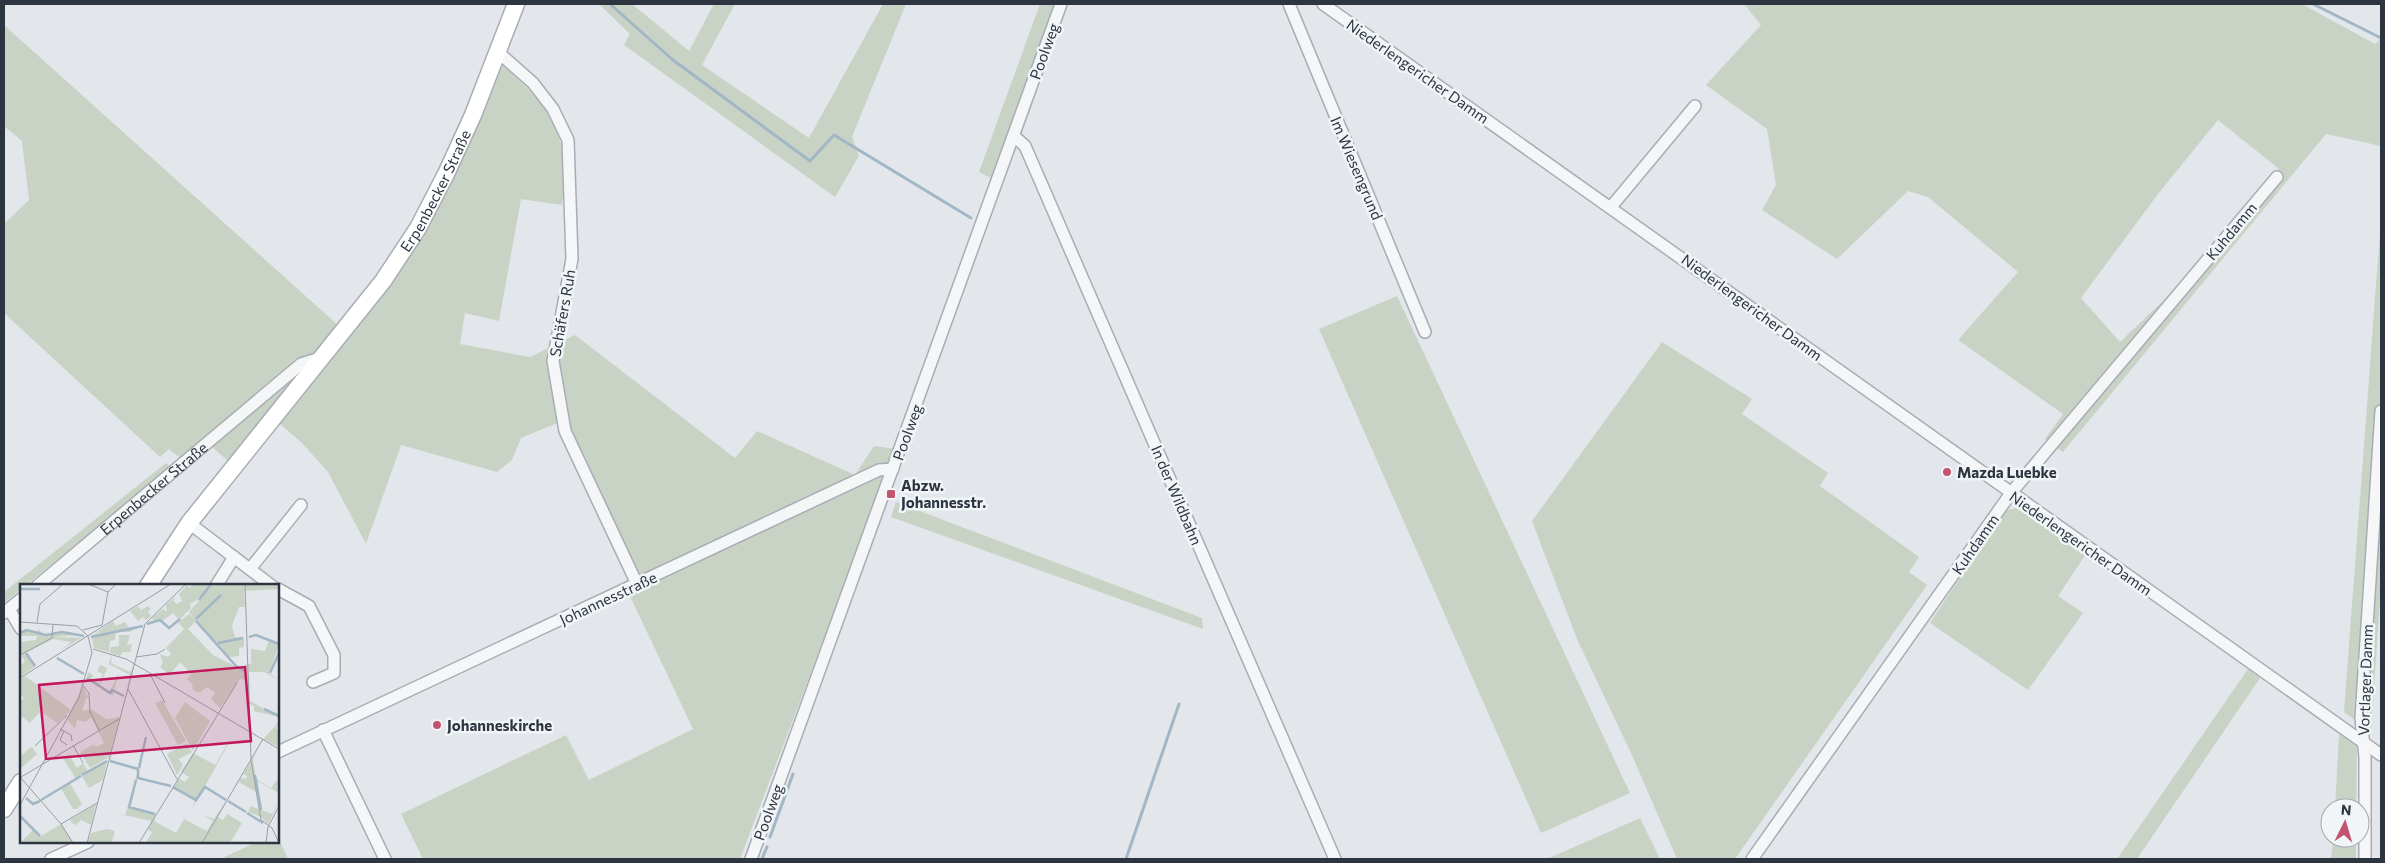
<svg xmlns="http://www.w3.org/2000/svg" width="2385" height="863" viewBox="0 0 2385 863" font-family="Commissioner,sans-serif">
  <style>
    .green { fill: #c9d3c5; fill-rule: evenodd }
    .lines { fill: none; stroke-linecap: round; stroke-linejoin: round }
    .stream { stroke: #a1b7c6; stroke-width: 3 }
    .street-casing { stroke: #a8adb4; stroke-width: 14 }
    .secondary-casing { stroke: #a8adb4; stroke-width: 19 }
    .street { stroke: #f5f6f8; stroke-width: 11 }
    .secondary { stroke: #fff; stroke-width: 16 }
    .poi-dot { fill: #c2546f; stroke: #f2f5f7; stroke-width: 2 }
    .labels { text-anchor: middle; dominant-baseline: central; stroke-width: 5; stroke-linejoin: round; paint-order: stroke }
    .street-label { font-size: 15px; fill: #2c3540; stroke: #f2f5f7 }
    .poi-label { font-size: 15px; font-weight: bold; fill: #2c3540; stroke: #f2f5f7; text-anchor: start }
    .inset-river { fill: none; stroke: #a1b7c6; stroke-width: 2.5 }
    .inset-road { fill: none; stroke: #9a9fa6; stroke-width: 1 }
    .view { fill: #c2185b; fill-opacity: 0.15; stroke: #c2185b; stroke-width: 2.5 }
    .inset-edge { fill: none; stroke: #2c3540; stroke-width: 2.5 }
  </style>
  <rect width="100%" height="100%" fill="#e3e6ea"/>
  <path class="green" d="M599,4h33l57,47 25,-47h21l-33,61 107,73 74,-134h23l-54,133 7,19 -24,41 -211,-152 6,-11z
    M1040,4h14l-63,174 -12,-6z
    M1744,4h558l73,40 6,-6v108l-55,-12 -263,318 -18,-13 18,-25 -105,-74 60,-68 -90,-75 -20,-6 -71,68 -75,-49 14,-25 -9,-56 -61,-44 55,-60zM2218,120l61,49 -115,131 -44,42 -39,-44 77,-104z
    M4,25l335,301 -21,25 -19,9 -119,98 -11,-9 -9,8 -156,-144v-89l25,-24 -7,-59 -18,-15z
    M501,64c50,43 71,73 61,141l-41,-6 -22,122 -34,-8 -5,31 70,13 45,-22 160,123 22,-27 98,44 19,-29 22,3 -156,410h-317l-22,-45 165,-79 23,45 104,-51 -65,-137 9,-20 -70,-153 -46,19 -9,22 -15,12 -96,-27 -35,99 -38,-72 -26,-29 -23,-20 111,-139z
    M2381,218v367l-10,147 -27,-20z
    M1397,296l233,497 -89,40 -222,-504z
    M1662,342l90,57 -10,15 86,59 -8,13 99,71 -10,15 18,13 -192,274h-58l-46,-106 -54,-114 -45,-118z
    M308,368l-79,94 -19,-17 91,-76z
    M166,463l6,5 -146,117 -5,1v3l-17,14v-11z
    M896,502l306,116 1,11 -312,-112z
    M2020,507l66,47 -28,42 25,17 -55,77 -98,-67 74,-112z
    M2248,669l12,9 -123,181h-20z
    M2339,734l18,13 -1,61h-21z
    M1640,818l20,41h-113z
    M278,837l10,22h-68l37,-17h21z
    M2333,838h23v21h-25z"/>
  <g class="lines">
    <path class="stream" d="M610,4l63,56 137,101 24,-26 137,83
      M2313,4l68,34
      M770,837l23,-63
      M762,859l5,-12
      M1126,859l53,-155"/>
    <g class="street-casing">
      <g id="street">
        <path d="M1289,4l136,328"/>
        <path d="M1323,4l1058,751"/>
        <path d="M497,51l36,32 20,26 15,31 4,119 -19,102 12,70 72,153"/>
        <path d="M1014,136l11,10 310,713"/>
        <path d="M1611,207l84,-101"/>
        <path d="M189,523l83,63"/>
        <path d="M250,569l51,-64"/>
        <path id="s1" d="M37,586l264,-222 19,-6"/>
        <path d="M216,586l18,-29"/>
        <path d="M278,589l31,17 25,49v18l-21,9"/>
        <path d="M9,609l12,20"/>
        <path d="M4,613l17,-14"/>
        <path d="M323,730l62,129"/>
        <path d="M278,752l601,-282 14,-1"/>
        <path d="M51,859l37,-17"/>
        <path d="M751,859l310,-855"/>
        <path d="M1752,859l259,-366 266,-316"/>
        <path d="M2365,859v-102l-4,-39 20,-307"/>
      </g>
    </g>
    <g class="secondary-casing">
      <g id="secondary">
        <path id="s2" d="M148,586l41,-63 194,-242 35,-53 28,-54 27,-59 43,-111"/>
        <path d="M4,809l17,-27"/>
      </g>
    </g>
    <use href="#street" class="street"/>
    <use href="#secondary" class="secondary"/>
  </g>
  <g class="poi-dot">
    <circle cx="1947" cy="472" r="5"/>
    <rect x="886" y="489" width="10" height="10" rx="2.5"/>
    <circle cx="437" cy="725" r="5"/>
  </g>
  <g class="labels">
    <g class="street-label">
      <text transform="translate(1044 51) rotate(-70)">Poolweg</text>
      <text transform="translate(1418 71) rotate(35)">Niederlengericher Damm</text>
      <text transform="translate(1357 168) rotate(67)">Im Wiesengrund</text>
      <text stroke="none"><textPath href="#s2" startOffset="490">Erpenbecker Straße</textPath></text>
      <text transform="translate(2231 231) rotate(-50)">Kuhdamm</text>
      <text transform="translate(1752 307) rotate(36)">Niederlengericher Damm</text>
      <text transform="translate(562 313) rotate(-80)">Schäfers Ruh</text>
      <text transform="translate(907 432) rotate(-70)">Poolweg</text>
      <text stroke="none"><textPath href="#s1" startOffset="152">Erpenbecker Straße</textPath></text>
      <text transform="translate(1177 495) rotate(67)">In der Wildbahn</text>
      <text transform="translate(2081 543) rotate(35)">Niederlengericher Damm</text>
      <text transform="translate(1975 544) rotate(-55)">Kuhdamm</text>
      <text transform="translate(608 598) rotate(-25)">Johannesstraße</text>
      <text transform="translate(2365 680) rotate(-88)">Vortlager Damm</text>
      <text transform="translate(768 812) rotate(-70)">Poolweg</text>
    </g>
    <g class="poi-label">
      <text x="1957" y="472">Mazda Luebke</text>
      <text x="901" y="485">Abzw.<tspan x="901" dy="17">Johannesstr.</tspan></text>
      <text x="447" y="725">Johanneskirche</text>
    </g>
  </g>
  <g transform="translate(20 584)">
    <rect width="259" height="259" fill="#e3e6ea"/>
    <path d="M172,0h87v5l-35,2 1,16h-6l-7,19 3,11 9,2v8l-5,1v8l-11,1 -32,-36 -8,8 25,26 31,16 2,-7h5v-15l14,2 4,-10 10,4 -10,28 10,7 -15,-8h-15l1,29 29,16 -25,-6v-5l-5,-2v26l-3,-50 -6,-1 -20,29 -9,-9 4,-6 -8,-6 -8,6 -6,-3 -1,-7 -5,-4 4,-5 -11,-12 -10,13 -10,-8 3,-4 -3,-9 8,3 3,-3 -5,-6 18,-19 -6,-7 11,-8 5,5 -5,-7 14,-16 -13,8 1,4 -12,12 -6,-7 -12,9h-7l-2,-4 11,-9 4,3 -1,-7 10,-9 -3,5 4,3 5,-3 -3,-7 8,-9 3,3zM118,22l3,4 7,-4 3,3 -3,3 3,4 -5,4 -3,-3 -5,4 -8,-10zM93,37l3,5 9,-4 4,6 12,-2 -11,6h-14l-1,8 -5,1 -1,11 -15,-4 -2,-10 9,-6 -9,4zM5,45l12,3 2,-3 4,7 17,-4 16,3 -22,2 27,1 -20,12 10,-8 -18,-3 -27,14 10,13 -16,11v-12l5,-3 -5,-10v-10l16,-2 1,-4h-17v-4zM99,51h11l-3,10 5,-1 -2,8h-7l-3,4 -10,-3 1,-6 8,-1zM92,71l-1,8 19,9 4,-7 -8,28 4,-18 -21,-11 -9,21 10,6 9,-19 -6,24 -26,-19 1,-5 5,3 -1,4 7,5 4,-10 -6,-3 3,-6 7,3zM5,92l46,34 -14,13 -16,-12 -11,12 -10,-8v-13l4,-4 -4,-4v-15zM63,103l6,11h-3l-4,13 9,-2 15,10 14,-2 -11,40 -19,11 -10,-16 14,-8 2,3 8,-4 -13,-26 -5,5 -9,-2 -2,9 -8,-10zM142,116l24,41 -8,4 -23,-42zM165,118l25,19 -17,30 -18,-33zM259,138l-3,6 3,3v16l-16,-8zM218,142l-40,73 -6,9 3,-7 -22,-12 5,-11 7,4 4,-5 -8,-5 12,-19 22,12zM18,158l-6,5 5,7 -17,15v-13zM167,159l5,9 -13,7 4,6 -6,10 -10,-21zM92,168l-1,9 28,7 -1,10 34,8 -35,-7 -6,28 25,7 -2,7 22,12 8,-14 23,12 6,-10 -10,-6 11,4 12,-18 -15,-11 16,10 -9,17 5,3 4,-6 15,9 -12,20h-84l6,-11 -4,-2 3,-9 -54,-12 28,6 3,-8 10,-37 -28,-8zM236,169l-3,7 3,19 15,9 8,-11v16l-22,-12 2,21 -3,-10 -17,-10 2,-4 5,1 1,-3 -4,-2zM49,171l8,13 6,-5 5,8 -12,8 -13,-21zM87,177l-4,19 -14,8 -7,-12zM50,199l12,21 -5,5h-4l-12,-21zM259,218l-11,22 -7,-7 -13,-5 3,-6 21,8zM76,220l-5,21 -10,-5 -5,5 -4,-2 -2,-3zM41,240l12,19h-53l14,-14 7,7zM87,245l8,2 -3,10 4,2h-29l4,-10z" fill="#c9d3c5"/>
    <path class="inset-river" d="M0,5h20M179,16l12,-16M176,35l25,-24M176,37l40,45 9,5M127,40l13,-4 9,8 11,-9M0,49l7,-3 19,5 16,-3 22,4M71,53l52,-11M229,53l7,-2 23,9M198,59l25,-5M6,69l9,13M37,74l27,16M250,89l9,-20M67,94l23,15 2,-3 12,6M244,125l15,7M90,177l28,8v9l33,8M119,184l7,-31M62,191l25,-14M235,191l6,35M116,196l-7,27 26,7M153,203l23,13 9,-13 21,13M6,214l7,6 7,-3M21,216l40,-24M208,217l18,11M227,229l16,10M0,232l20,20"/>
    <path class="inset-road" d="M68,0l20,8M225,0l6,176 10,60 11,8 7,15M0,38l57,4 11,10M17,38l3,-18 23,-20M63,46l19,-5 6,-33 8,-8M73,65l33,10 153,90M0,71l32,-17 1,-13M116,73l21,-3 8,-5M130,90l15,29M0,94l151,-94M63,102l6,7 1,19 9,18M108,105l49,90M40,145l11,6 1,6M44,147l-4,9 7,5M53,161l10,18M15,162l32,-31M0,193l41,47 12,19M1,193l98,-58M0,221l59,-108 13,-44 -4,-17M41,240l36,-21M67,259l58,-219 41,-40M119,259l98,-160M182,259l61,-104M246,259l2,-16 11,-21"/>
    <path class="view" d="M225,83l6,74 -205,18 -7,-74z"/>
    <rect width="259" height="259" class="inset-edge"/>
  </g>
  <rect width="2385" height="863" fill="none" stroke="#2c3540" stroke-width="10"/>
  <g transform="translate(2345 823) rotate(5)"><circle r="24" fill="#f2f5f7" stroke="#a3a8ae"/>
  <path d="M0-4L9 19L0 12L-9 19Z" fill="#c2546f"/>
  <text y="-8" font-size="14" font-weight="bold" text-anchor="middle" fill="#2c3540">N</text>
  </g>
</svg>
